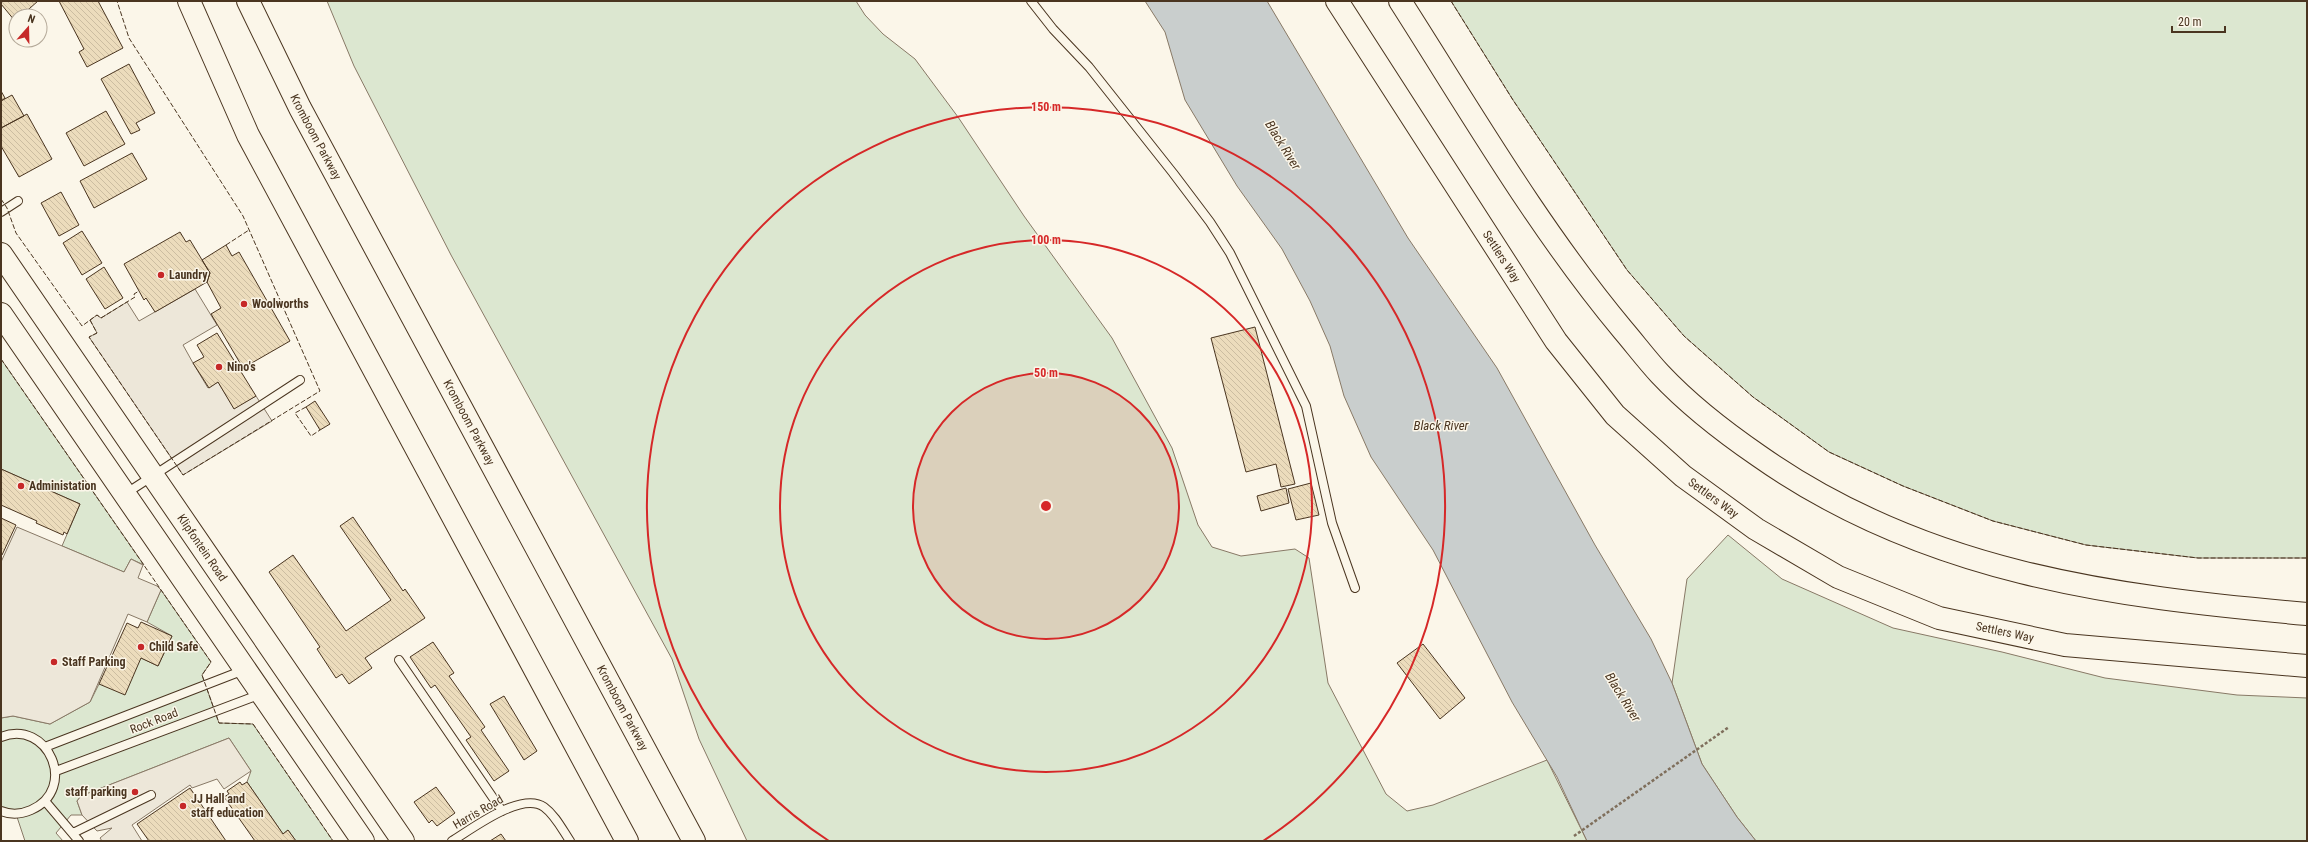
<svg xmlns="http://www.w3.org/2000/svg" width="2308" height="842" viewBox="0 0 2308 842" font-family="'Roboto Condensed',sans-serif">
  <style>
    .green { fill: #dce7d0; stroke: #887966 }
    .parking { fill: #ede7d9; stroke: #887966 }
    .water { fill: #c9cecd; stroke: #887966 }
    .building { fill: url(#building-back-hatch); stroke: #4a3520 }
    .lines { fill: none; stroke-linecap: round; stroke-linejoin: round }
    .lane-casing { stroke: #4a3520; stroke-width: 10 }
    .secondary-casing { stroke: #4a3520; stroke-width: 24 }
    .highway-casing { stroke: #4a3520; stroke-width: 24 }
    .path { stroke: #7f6f5c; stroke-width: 2.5; stroke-dasharray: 3 2; stroke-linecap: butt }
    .lane { stroke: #fbf6e9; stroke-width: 8 }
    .secondary { stroke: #fbf6e9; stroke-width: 22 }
    .highway { stroke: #fbf6e9; stroke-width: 22 }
    .fence { stroke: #4a3520; stroke-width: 1; stroke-dasharray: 5 2; stroke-linecap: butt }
    .ring { fill: none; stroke: #d62828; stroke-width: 2 }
    .poi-dot { fill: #c62828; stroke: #fbf6e9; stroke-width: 1.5 }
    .labels { text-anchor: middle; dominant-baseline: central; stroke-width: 3; stroke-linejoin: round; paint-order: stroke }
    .street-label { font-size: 12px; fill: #4a3520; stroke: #fbf6e9 }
    .poi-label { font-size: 12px; font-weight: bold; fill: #4a3520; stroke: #fbf6e9; text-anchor: start }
    .water-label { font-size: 13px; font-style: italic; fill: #4a3520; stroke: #fbf6e9 }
    .centre { fill: #d62828; stroke: #fbf6e9; stroke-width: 2 }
    .ring-label { font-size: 12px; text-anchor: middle; font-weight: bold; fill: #d62828; stroke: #fbf6e9; stroke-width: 3; stroke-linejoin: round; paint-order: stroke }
  </style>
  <defs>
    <pattern id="building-back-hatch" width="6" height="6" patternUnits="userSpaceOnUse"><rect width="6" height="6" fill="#ecdcbc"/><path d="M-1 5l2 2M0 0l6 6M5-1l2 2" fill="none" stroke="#ccbda1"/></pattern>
  </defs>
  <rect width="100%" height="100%" fill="#fbf6e9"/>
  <path class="green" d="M327,1h529l9,14 18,19 32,25 43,58 66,99 88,122 60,110 26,77 14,22 29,9 54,-7 14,9 19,125 58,111 21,17 26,-6 114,-45 40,81h-840l-48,-102 -27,-80 -221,-404 -97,-189z
    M1451,1h856v557h-109l-112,-13 -93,-24 -90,-35 -74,-34 -76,-55 -69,-61 -57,-66 -114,-170z
    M1,359l143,206 -13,-6 -7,13 -62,-26 18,-42 -79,-35z
    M1728,535l54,44 111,49 109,24 103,26 132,17 70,3v143h-551l-19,-24 -35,-53 -30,-81 15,-104z
    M161,590l50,72 -9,13 17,48 34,1 80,117h-37l-8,-11 -5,4 -36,-52 4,-11 -22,-33 -148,58 -4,5 5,14h-11l-15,18 7,8h-38l-9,-27 -15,-3v-93l12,-2 37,8 40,-22 9,-18 42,-26 17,8 14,-30 -25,-14z"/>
  <path class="parking" d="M195,289l22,36 -34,20 10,18 15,25 10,-6 16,26 22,-12 16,25 -89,54 -94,-138 8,-4 -7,-13 7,-5 4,3 26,-16 12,19z
    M17,527l107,45 7,-13 12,6 -5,13 19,8 4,4 -14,32 -19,-8 -38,88 -40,22 -37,-8 -12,2v-156z
    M229,738l22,33 -27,18 -7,-10 -25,9 -2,-3 -58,40 10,16h-40l-2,-3 12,-10 -15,3 -15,-16 -5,-14 4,-5z"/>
  <path class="water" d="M1145,1h122l141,237 89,130 98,177 56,94 21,44 30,81 35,53 19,24h-169l-30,-64 -45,-75 -79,-152 -62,-93 -27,-61 -14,-50 -20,-45 -28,-52 -45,-63 -52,-86 -20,-68z"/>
  <path class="building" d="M1,1h37l-17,15h-5l-1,5 -14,-17z
    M59,1h39l25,47 -36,19 -8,-15 5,-3z
    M129,64l26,49 -19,10 4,7 -9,4 -30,-55z
    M1,91l4,7 -4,3z
    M12,95l12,21 -23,12v-27z
    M106,111l19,33 -41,22 -18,-33z
    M27,114l25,45 -33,18 -18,-31v-18z
    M132,153l15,26 -53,29 -14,-27z
    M61,192l18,33 -20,11 -18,-33z
    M82,231l20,32 -20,12 -19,-32z
    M180,232l6,10 4,-2 20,33 -3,9 -52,30 -9,-14 -2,2 -20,-36z
    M226,245l6,11 7,-4 51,89 -47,27 -32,-54 10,-6 -14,-26 3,-9 -8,-13z
    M104,267l19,31 -18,11 -19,-30z
    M1255,327l40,157 -14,3 -5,-23 -30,8 -35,-134z
    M217,333l39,63 -22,13 -16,-27 -9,6 -16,-25 11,-6 -7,-12z
    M315,401l15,23 -10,6 -14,-23z
    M1,469l79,35 -13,30 -3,-2 -1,3 -27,-12 1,-2 -36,-16z
    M1311,483l8,32 -23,5 -8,-31z
    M1286,488l3,15 -28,8 -4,-15z
    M353,517l50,74 2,-2 20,29 -60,40 7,10 -23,16 -7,-10 -6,4 -19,-29 3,-2 -51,-75 24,-17 53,76 45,-31 -51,-74z
    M1,518l15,7 -14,30h-1z
    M141,622l31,14 -14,30 -17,-8 -16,37 -26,-11 28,-61 11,5z
    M433,642l21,31 -5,3 36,51 -4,3 28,41 -15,10 -28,-41 5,-3 -36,-52 -4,3 -21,-31z
    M1423,644l42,54 -25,21 -43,-56z
    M504,696l33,55 -13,9 -34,-56z
    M240,782l2,3 5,-3 36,52 5,-4 8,11h-41l-31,-44 5,-3 -2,-3z
    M436,787l19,26 -18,13 -5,-6 -3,3 -15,-21z
    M190,788l36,53h-77l-12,-17z
    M501,834l5,7h-16z"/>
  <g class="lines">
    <g class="lane-casing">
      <path id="lane" d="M1031,1l22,28 36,38 84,106 37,49 20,31 76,153 26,117 23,65
        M1,212l17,-11
        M125,494l175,-114
        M399,660l103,151
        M1,737c47,-19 78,52 30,73 -9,4 -20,5 -30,1
        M45,747l199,-77
        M56,771l205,-77
        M45,801l34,40
        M73,833l78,-38
        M452,841c20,-12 69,-50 92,-34 11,8 18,22 26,34"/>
    </g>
    <g class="secondary-casing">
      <g id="secondary">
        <path id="s1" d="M1,254l402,587"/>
        <path d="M1,314l362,527"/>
      </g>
    </g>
    <g class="highway-casing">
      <g id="highway">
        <path d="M189,1l59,134 379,706"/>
        <path id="s2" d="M248,1l52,107 394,733"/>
        <path id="s3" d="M1337,1l219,340 59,74 68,61 73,53 82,48 101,41 126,27 242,21"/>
        <path d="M1400,1c71,111 138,227 223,329 12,14 24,30 37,44 30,32 64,58 99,82 165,116 352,141 548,158"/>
      </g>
    </g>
    <path class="path" d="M1574,836l155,-109"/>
    <use href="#lane" class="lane"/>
    <use href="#secondary" class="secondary"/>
    <use href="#highway" class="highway"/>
    <path class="fence" d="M1451,1l62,99 114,170 57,66 69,61 76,55 74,34 90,35 93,24 112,13h109
      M1,199l6,9 9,25 66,93 15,-11 4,3 34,-21 -1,-3 5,-3
      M226,245l23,-15
      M90,320l7,13 -8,4 94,138 137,-84 -77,-175 -114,-178 -12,-37
      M1,359l210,303 -9,13 17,48 34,1 80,117
      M306,407l-11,6 16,23 9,-6"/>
  </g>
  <circle cx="1046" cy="506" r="133" fill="#d62828" fill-opacity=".12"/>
  <g class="ring">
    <circle cx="1046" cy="506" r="133"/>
    <circle cx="1046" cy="506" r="266"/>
    <path d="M829 841A399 399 0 1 1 1263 841"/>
  </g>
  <g class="poi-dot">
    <circle cx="161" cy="275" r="4"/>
    <circle cx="244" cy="304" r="4"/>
    <circle cx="219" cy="367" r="4"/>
    <circle cx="21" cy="486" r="4"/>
    <circle cx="141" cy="647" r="4"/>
    <circle cx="54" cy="662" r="4"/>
    <circle cx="135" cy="792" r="4"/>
    <circle cx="183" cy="806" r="4"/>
  </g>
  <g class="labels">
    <g class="street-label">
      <text stroke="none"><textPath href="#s2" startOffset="152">Kromboom Parkway</textPath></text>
      <text stroke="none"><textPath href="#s3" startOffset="304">Settlers Way</textPath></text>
      <text stroke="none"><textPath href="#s2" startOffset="476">Kromboom Parkway</textPath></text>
      <text stroke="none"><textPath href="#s3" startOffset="628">Settlers Way</textPath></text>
      <text stroke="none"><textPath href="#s1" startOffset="356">Klipfontein Road</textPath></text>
      <text stroke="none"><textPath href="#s3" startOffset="952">Settlers Way</textPath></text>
      <text stroke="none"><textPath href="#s2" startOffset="800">Kromboom Parkway</textPath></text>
      <text transform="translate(154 721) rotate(-21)">Rock Road</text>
      <text transform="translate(478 812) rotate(-30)">Harris Road</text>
    </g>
    <g class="poi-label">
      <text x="169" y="275">Laundry</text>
      <text x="252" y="304">Woolworths</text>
      <text x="227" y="367">Nino's</text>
      <text x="29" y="486">Administation</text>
      <text x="149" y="647">Child Safe</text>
      <text x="62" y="662">Staff Parking</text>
      <text x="127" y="792" text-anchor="end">staff parking</text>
      <text x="191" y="799">JJ Hall and<tspan x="191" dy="14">staff education</tspan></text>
    </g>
    <g class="water-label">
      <text transform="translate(1283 145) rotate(58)">Black River</text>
      <text x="1441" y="425">Black River</text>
      <text transform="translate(1623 697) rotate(58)">Black River</text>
    </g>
  </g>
  <circle cx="1046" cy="506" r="6" class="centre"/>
  <g class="ring-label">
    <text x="1046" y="111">150 m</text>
    <text x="1046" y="244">100 m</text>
    <text x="1046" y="377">50 m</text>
  </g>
  <rect width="2308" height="842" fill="none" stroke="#4a3520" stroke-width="4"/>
  <g transform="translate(28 28) rotate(20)"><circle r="19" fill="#fbf6e9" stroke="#b4a999"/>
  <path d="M0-3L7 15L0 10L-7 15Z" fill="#c62828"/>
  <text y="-6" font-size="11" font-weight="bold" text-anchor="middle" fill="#4a3520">N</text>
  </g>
  <path d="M2172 26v6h53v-6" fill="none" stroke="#4a3520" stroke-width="2"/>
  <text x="2178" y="26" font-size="12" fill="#4a3520" stroke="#fbf6e9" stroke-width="3" paint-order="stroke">20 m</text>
</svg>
